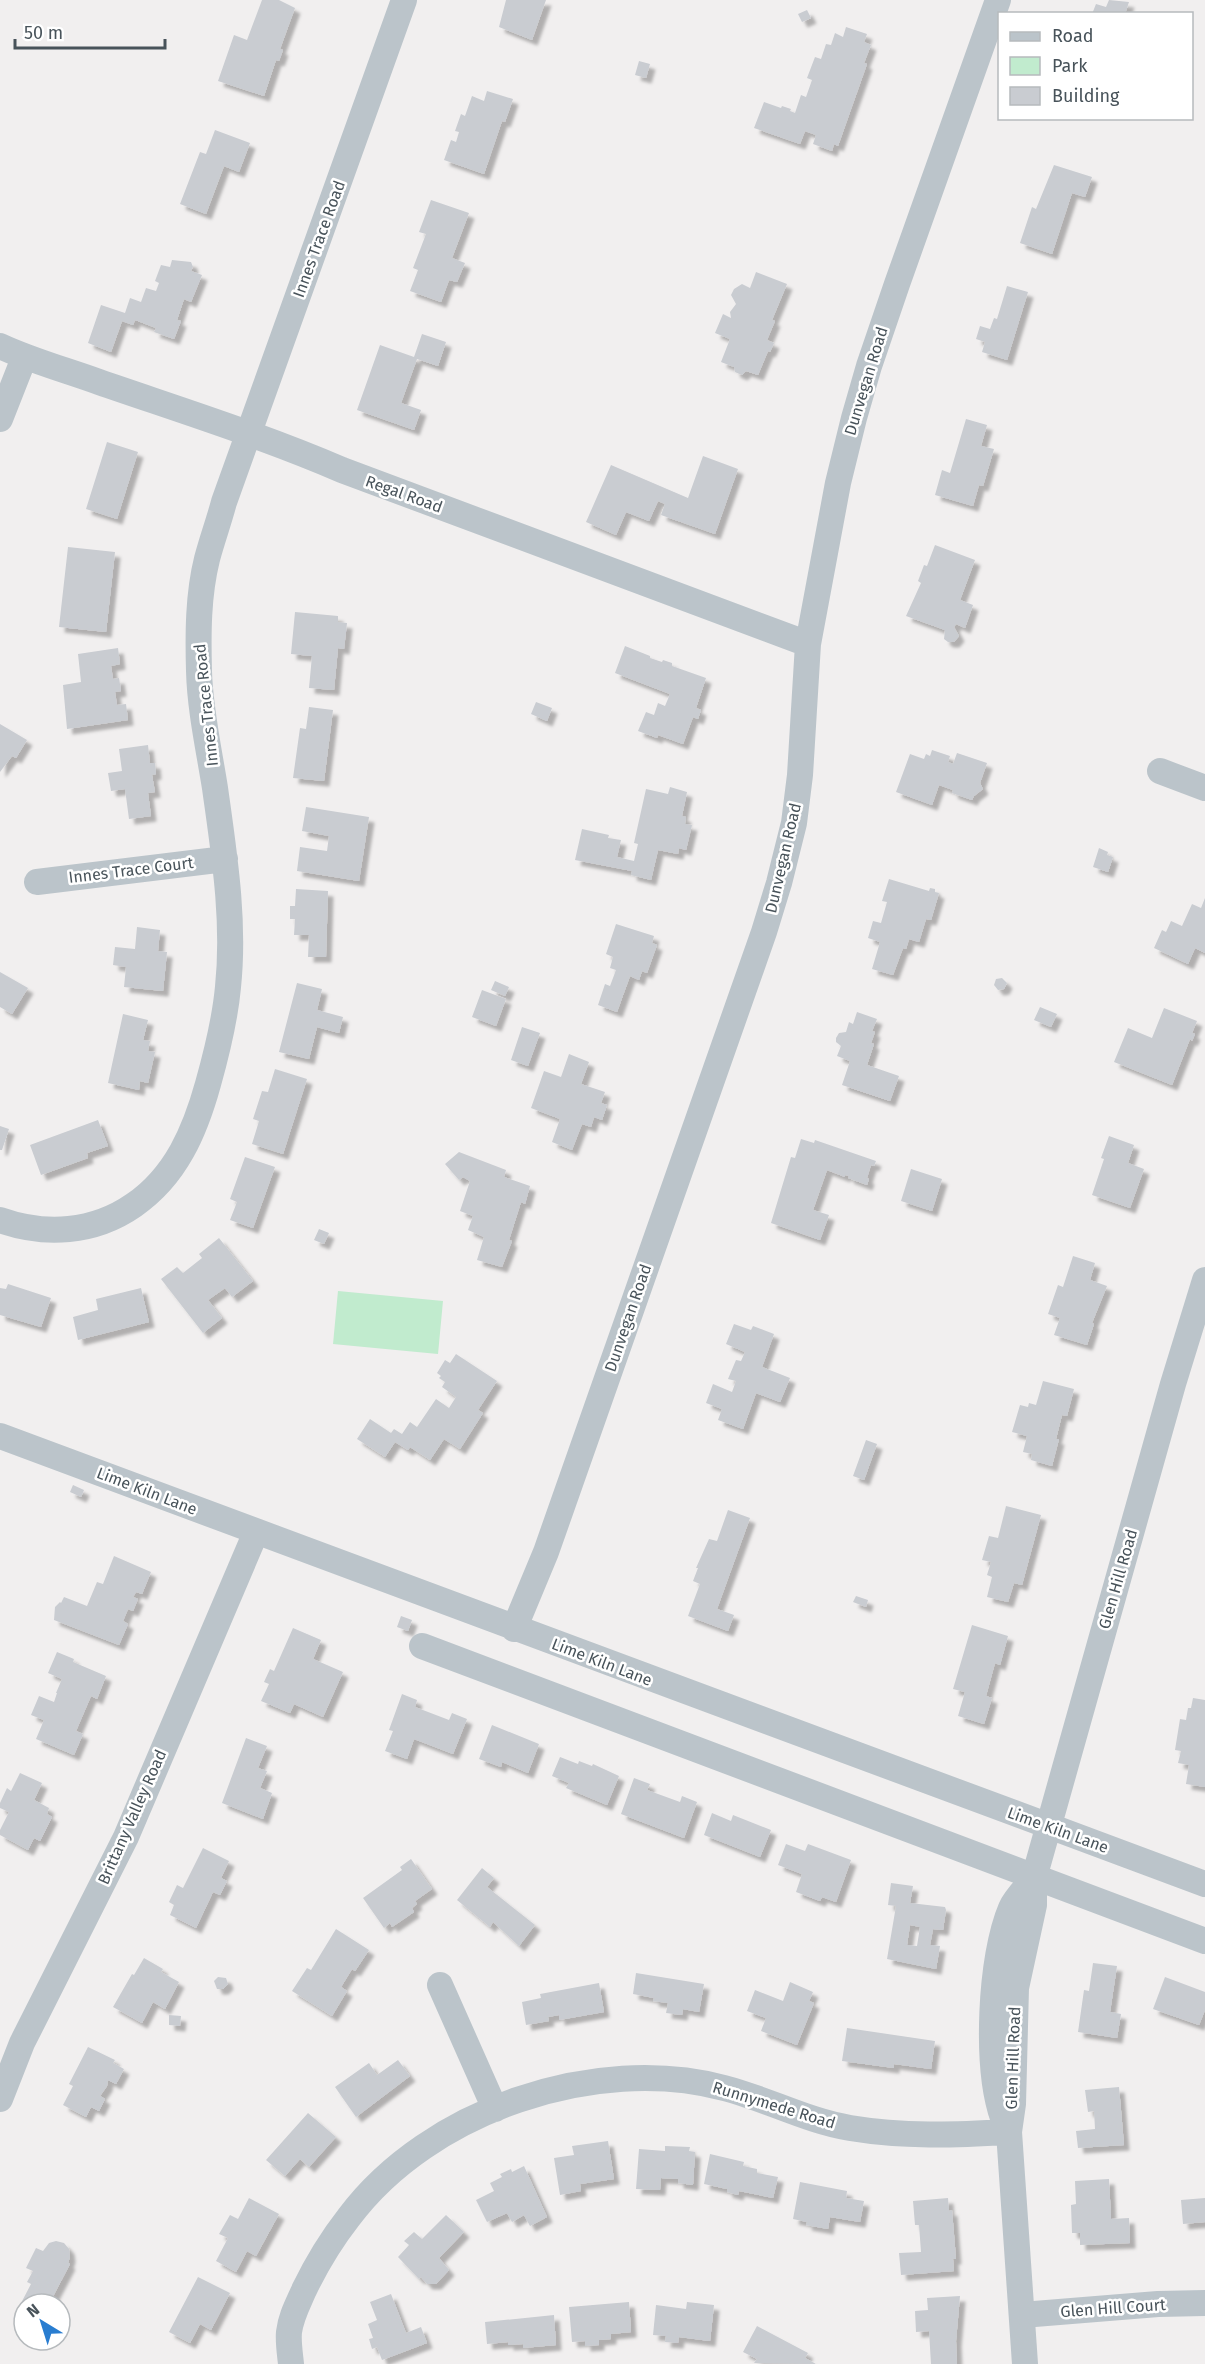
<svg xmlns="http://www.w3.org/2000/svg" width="1205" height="2364" viewBox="0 0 1205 2364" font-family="'Fira Sans',sans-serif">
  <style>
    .green { fill: #c1ebce }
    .building { fill: #c9ccd1; fill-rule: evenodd; filter: url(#shadow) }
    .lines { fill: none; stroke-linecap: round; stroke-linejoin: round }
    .minor { stroke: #bbc4ca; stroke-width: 26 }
    .labels { text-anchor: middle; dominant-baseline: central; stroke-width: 5; stroke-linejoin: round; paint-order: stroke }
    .street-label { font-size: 16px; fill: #48535a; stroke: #fff }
  </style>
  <defs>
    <filter id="shadow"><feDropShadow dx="5.5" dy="5.5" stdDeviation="1.5" flood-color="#0004"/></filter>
  </defs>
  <rect width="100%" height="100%" fill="#f1efef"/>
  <path class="green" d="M338,1291l105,10 -5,53 -105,-10z"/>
  <path class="building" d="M262,0h17l16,8 -15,41 3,1 -4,11 -3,-1 -12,36 -46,-15 16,-46 13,5z
    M506,0h40l-14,40 -33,-13z
    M1109,0l20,2 -4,12h-33l4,-10 10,3z
    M807,10l4,8 -9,4 -4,-8z
    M846,27l21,7 -3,8 7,3 -7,18 3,1 -29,82 -4,-2 -2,7 -19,-7 3,-9 -11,-4 -5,13 -46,-16 10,-26 17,6 1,-2 9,3 -1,2 5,2 6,-18 5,2 6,-17 -5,-2 8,-21 6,2 5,-15 5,1 4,-12 8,4z
    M639,61l11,3 -4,14 -11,-3z
    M487,91l26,8 -8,23 -3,-1 -18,53 -40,-14 7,-20 5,2 3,-10 -4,-1 6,-17 4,2 7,-20 12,5z
    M215,130l35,13 -11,29 -15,-6 -18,48 -26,-10 20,-52 6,2z
    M1054,165l38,12 -7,20 -13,-4 -20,61 -32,-11 12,-36 4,2z
    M431,200l38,13 -17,45 13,5 -8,19 -8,-2 -8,22 -31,-11 8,-21 -5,-2 13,-34 -7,-2z
    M172,260l19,2 2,5 -2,4 11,4 -11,27 -7,-3 -7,21 4,1 -7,18 -20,-7 2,-4 -21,-8 -2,5 -11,-4 -11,31 -23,-9 13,-38 24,8 5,-15 11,4 5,-14 10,3 3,-8 -4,-2 6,-16 9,2z
    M756,272l31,12 -15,36 3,1 -8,19 7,3 -4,9 -2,-1 -10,24 -12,-4 -4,4 -7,-3 -1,-5 -13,-5 9,-23 -15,-6 8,-19 8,4 -1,-6 6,-8 -5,-9 3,-6 8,-5 8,4z
    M1007,286l21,6 -21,68 -25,-8 3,-10 -9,-3 4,-13 10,3 4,-11 3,1z
    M422,334l24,8 -8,24 -21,-7 -16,44 20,7 -7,20 -57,-20 23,-65 34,12z
    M966,419l21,6 -6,21 13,3 -11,37 -4,-1 -6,21 -38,-11 7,-25 8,3z
    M107,442l31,10 -21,67 -31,-10z
    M703,456l35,13 -23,65 -54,-19 4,-11 -7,-3 -9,20 -23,-9 -10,23 -30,-13 25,-57 77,33z
    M935,545l40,15 -15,40 13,5 -8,23 -9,-4 -2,3 5,9 -5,6h-6l-4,-3 1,-9 -39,-14 15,-33 -3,-2 6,-16 3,1z
    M68,547l47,5 -9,80 -47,-5z
    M295,612l43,4v6l9,1 -3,26 -6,-1 -4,42 -25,-2 3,-32 -21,-2z
    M625,646l25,10v2l12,4 1,-2 9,3v3l34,12 -10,30 5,2 -3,9 -5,-2 -10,27 -25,-9 -1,3 -19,-7 8,-19 8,3 4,-12 7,3 5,-12 -55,-21z
    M118,648l2,16 -9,2 2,13 6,-1 2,13 -6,1 2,13 9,-1 2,16 -61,9 -4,-44 18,-3 -3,-28z
    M536,702l16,6 -5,13 -16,-7z
    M309,707l24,3 -9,71 -31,-3 7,-50 6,1z
    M0,724l27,16 -11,18 -4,-2 -12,16z
    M148,745l2,18h5l1,11 -4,1 3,17 -7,1 3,23 -22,3 -4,-30 -14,2 -3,-18 14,-2 -3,-22z
    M932,750l18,6 -2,6 5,2 4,-11 30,10 -7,20 3,6 -9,7 -2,4 -20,-7 1,-3 -14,-5 -7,20 -36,-13 14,-38 14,5 2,-5 4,2z
    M670,787l17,5 -5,24 4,1 -1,7 7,1 -6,25 -7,-2 -1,6 -20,-4 -7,30 -20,-5 1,-4 -57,-11 7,-31 27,6 -1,3 13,2 -4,17 17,4 4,-17 -4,-1 12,-54 22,5z
    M306,807l63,10 -10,64 -62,-10 3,-24 27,4 2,-15 -27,-5z
    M1099,848l9,4 -1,3 6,2 -5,15 -15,-5z
    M889,879l40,12 1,-3 5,1v3l4,1 -8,27 -5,-1 -7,23 -10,-3 -3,10 -3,-1 -10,27 -21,-6 8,-27 -12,-4 5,-17 8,2 6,-21 -5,-1z
    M296,889l32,2 -2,66h-18l1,-22h-15l1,-16h-5v-13h5z
    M1205,898v55l-10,-5 -7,16 -34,-16 8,-18 4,2 5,-11 11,5 10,-22 9,4z
    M616,924l38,12 -2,7 5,2 -10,28 -5,-2 -3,9 -9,-4 -13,36 -19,-7 7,-21 5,2 6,-16 -6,-2 3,-11 -7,-3z
    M137,927l23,3 -2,21 9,1 -4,39 -39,-4 2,-20 -13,-2 2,-18 20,2z
    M0,972l28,16 -16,26 -12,-7z
    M1002,978l5,5 -3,6 -6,1 -4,-5 2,-6z
    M495,981l14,6 -4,9 -14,-6z
    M297,983l25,6 -5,21 26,7 -4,16 -22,-6 -8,32 -30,-7z
    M482,990l24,9 -10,27 -24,-9z
    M1040,1007l17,7 -6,13 -17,-7z
    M1164,1008l33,13 -5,12 3,1 -3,7 -2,-2 -18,46 -58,-23 14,-34 24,10z
    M857,1012l20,7 -5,12 3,1 -4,11 3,1 -7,21 32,11 -9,25 -48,-16 8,-24 -13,-5 4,-10 -5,-4v-4l3,-5 7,-1 3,-10 4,2z
    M123,1014l25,6 -5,20 7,1 -2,10 7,1 -7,31 -8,-2 -1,9 -31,-7z
    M522,1027l18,6 -12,33 -17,-6z
    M569,1054l20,8 -8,22 24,8 -4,11 6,2 -5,15 -8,-3 -3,10 -9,-3 -10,26 -20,-8 8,-23 -29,-11 13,-37 17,6z
    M275,1069l32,10 -24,75 -31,-10 7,-23 -6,-2 9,-28 6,1z
    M98,1120l10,26 -21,7 1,5 -47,17 -11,-30z
    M0,1126l9,3 -7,21h-2z
    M1109,1136l25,9 -6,18 16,6 -14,39 -38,-13 12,-36 -3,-1z
    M801,1139l13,4 1,-3 61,21 -2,5 -3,-1 -4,13 2,1 -2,6 -19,-7 1,-2 -4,-1v2l-18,-7 -14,40 16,5 -9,25 -49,-17 20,-66 4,1z
    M459,1152l47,18 -2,7 26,9 -5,18 -4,-2 -12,38 3,1 -10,26 -25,-7 7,-23 -16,-7 5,-14 -13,-5 10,-30 -7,-4 -4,3 -14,-16z
    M245,1157l30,10 -22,61 -23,-8 7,-18 -7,-3z
    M911,1169l31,10 -10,32 -31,-10z
    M319,1229l10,4 -5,11 -10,-4z
    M219,1238l34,43 -21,16 -7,-9 -17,12 14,18 -19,15 -42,-54 16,-12 6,6 19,-15 -3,-4z
    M1073,1256l22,7 -5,17 17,6 -15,37 2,1 -7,21 -33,-10 6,-17 -12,-4 10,-29 5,2z
    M8,1284l43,14 -10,29 -41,-12v-27l6,1z
    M141,1288l8,34 -71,18 -5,-23 25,-7 -2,-11z
    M734,1324l17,6 2,-4 21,8 -12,33 28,11 -10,24 -24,-9 -13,36 -25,-9 4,-11 -16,-6 7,-19 19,8 4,-11 -8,-2 8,-19 5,1 4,-9 -19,-8z
    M456,1354l41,27 -19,29 5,3 -23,36 -16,-10 -14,21 -20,-13 -2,3 -13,-8 -10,15 -28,-18 13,-20 21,14 3,-4 8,5 8,-12 7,5 19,-28 13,9 7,-11 -14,-10 3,-5 -6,-4 2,-2 -4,-3 8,-13 5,3z
    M1043,1381l31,8 -7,27 -5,-1 -6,24h3l-7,27 -21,-6 1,-6 -9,-2 4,-16 -15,-4 8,-27 8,2 1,-4 7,2z
    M866,1440l11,4 -13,36 -11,-4z
    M73,1485l11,5 -3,7 -11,-5z
    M1006,1506l35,9 -19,70 -8,-2 -6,19 -21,-5 5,-20 -5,-2 4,-13 -9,-2 7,-24 9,2z
    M728,1510l22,8 -33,91 17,6 -6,16 -40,-15 12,-32 -7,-3 5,-13h-2l13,-29 8,2z
    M114,1556l37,16 -9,22 -6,-2 -3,5 5,2 -5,12 -5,-2 -5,12 5,3 -9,21 -65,-25 1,-13 5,-5 1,1 3,-6 23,9 10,-24 6,2z
    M856,1596l12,4 -2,7 -13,-5z
    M401,1616l11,4 -4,11 -11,-4z
    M972,1625l36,11 -8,29 -5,-2 -9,33 6,2 -8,26 -26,-8 7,-24 -12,-3z
    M293,1628l28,12 -8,19 30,13 -20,45 -29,-13 -4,9 -29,-12 8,-17 -5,-2 6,-13 4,2z
    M57,1652l17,7 -1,3 33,14 -9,23 -6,-3 -15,35 7,3 -9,21 -38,-16 8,-19 -13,-5 8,-19 15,6 3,-9h-1l6,-14 -14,-6z
    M402,1694l15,6 -2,7 34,13 3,-7 15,6 -14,35 -39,-15 -7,20 -22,-8 8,-20 -4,-1z
    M1193,1698l12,2v87l-19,-3 3,-19 -11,-2 3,-12 -6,-1 5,-31 6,1 2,-12h3z
    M492,1725l47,19 -11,29 -26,-11 -1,5 -22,-8z
    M246,1738l21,8 -9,22 9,3 -7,17 12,5 -9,26 -41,-16z
    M560,1757l18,7 1,-3 13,5 1,-2 26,12 -12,29 -41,-17 3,-5 -17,-7z
    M20,1773l22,10 -8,17 15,8 -2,6 5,3 -12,24 -6,-3 -6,12 -28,-15v-5l9,-18 -9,-4v-5l7,-15 4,3z
    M634,1778l16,6 -3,6 33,12 2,-6 15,6 -13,36 -63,-24z
    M712,1813l19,8 2,-6 38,15 -11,27 -56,-22z
    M786,1844l19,7 3,-7 43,16 -15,42 -14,-5 -2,4 -24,-9 6,-18 -24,-9z
    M203,1848l26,13 -8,17 6,3 -7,14 -7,-3 -17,36 -26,-13 4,-10 -5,-3 8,-17 6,3z
    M411,1859l21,30 -17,12 2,3 -5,4 2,4 -22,15 -2,-4 -6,5 -21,-30 39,-28 -2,-3z
    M482,1868l12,10 -7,9 48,38 -16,21 -26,-24 -3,5 -33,-27z
    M891,1883l22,3 -3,17 35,4 1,3 -3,20 -10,-1 -3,16 10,1 -4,23 -49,-10 9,-53 -8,-1zM910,1925l10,2 -3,19 -10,-1z
    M336,1929l33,21 -14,21 -3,-2 -11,18 6,4 -15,25 -40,-25 15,-23 4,2z
    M144,1958l19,11 -2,3 18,10 -14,27 -12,-7 -11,21 -29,-16 19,-33 2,1z
    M1093,1963l24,3 -7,46 11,2 -4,24 -39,-6 6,-42 5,1z
    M636,1973l68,11 -5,28 -16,-3 -1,6 -16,-2 2,-10 -15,-2 1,-3 -21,-4z
    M218,1977l8,1 2,6 -5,5h-6l-3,-8z
    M1165,1977l40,15v18l-6,15 -46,-16z
    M790,1982l23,10 -4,9 5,2 -17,42 -36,-14 5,-13 -19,-7 8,-21 28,11z
    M599,1983l5,29 -45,8v-5l-11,2 1,4 -23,4 -4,-23 19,-4 -1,-4z
    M169,2015l12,1 -1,10 -11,-1z
    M847,2028l88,13 -4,28 -37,-5v4l-52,-7z
    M88,2047l27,13 -2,3 11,6 -8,15 -8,-4 -1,6 -7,10 5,3 -6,12 -8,-4 -5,10 -23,-12 10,-19 -4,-2z
    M398,2060l12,16 -54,41 -21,-30 34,-24 8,12z
    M1119,2087l5,58 -46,3 -2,-17 19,-2 -1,-18 -6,1 -3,-22z
    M308,2113l28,24 -27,30 -9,-8 -15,17 -19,-16z
    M608,2141l6,38 -34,5 1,7 -21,4 -6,-37 20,-3 -2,-9z
    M665,2146l25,1 -1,4 6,1 -2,33 -15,-2v-4l-17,-1 -1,12 -24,-1 3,-40 26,2z
    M710,2154l34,8 -1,4 14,3v4l21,4 -5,21 -34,-7 -1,4 -11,-3v-3l-23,-5z
    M524,2166l23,51 -17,9 -6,-11 -12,7 -5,-9 -20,9 -11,-22 18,-9 -4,-8 12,-6 -2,-3 11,-5 1,3z
    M1109,2179l2,40 18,-1 1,25 -50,2v-12h-8l-1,-28 5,-1 -1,-23z
    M800,2182l47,9 -1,7 18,3 -4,21 -30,-5 -2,12 -22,-4 1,-3 -14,-3z
    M249,2198l30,16 -23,42 -9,-5 -11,21 -20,-11 12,-23 -9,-4 11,-19 8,4z
    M948,2198l1,13 3,-1 4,49h-3l1,12 -53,4 -2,-22 22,-1 -2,-27h-4l-2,-24z
    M1205,2198v24l-22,2 -2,-24z
    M446,2215l18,17 -25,26 10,12 -13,14h-9l-6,-7 -2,2 -21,-22 11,-12 -5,-4 10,-9 8,7z
    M56,2241l8,2 5,6 1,8 -2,6 2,1 -21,40h-25v6l-5,-3 12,-23 -4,-2 6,-11 -7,-3 10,-20 7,3 6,-8z
    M198,2277l32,16 -19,37 -11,-6 -10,19 -21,-11z
    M391,2294l15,39 15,-6 6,16 -45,17 -5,-13 -5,2 -3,-10 4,-1 -5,-14 9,-4 -7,-18z
    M960,2296l-4,45 1,23h-26l-2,-33 -13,1 -1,-21 13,-1 -1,-12z
    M629,2302l2,30 -20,2v5l-12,1v5l-14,1v-5l-13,1 -3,-35z
    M687,2302l27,3 -4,36 -31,-4 -1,6 -13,-1 1,-6 -13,-1 3,-30 30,4z
    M554,2315l2,30 -33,3v-4l-15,1v-3l-21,2 -2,-22z
    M757,2326l51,27 -3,5 11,6 -62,-1 3,-4 -14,-7z"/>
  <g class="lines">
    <path class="minor" d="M0,346c32,15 66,24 99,36 81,28 164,54 243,88l466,174
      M0,419l24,-61
      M1160,771l45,17
      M37,882l188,-23
      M0,1220c45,16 94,13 134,-15 42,-29 61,-74 74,-121 9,-32 17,-64 20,-97 7,-67 -4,-134 -13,-199 -6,-38 -15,-78 -16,-117 -1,-37 -1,-76 8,-112 5,-19 12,-38 17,-57l180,-502
      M0,1436c402,148 802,302 1205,448
      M514,1629l32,-77 218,-620 15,-49 15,-60 6,-48 8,-131 30,-161 16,-65 15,-52 28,-82 101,-284
      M422,1646l783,295
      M440,1985l55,124
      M0,2099l22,-56 104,-206 130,-305
      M1003,2118c-18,-51 -13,-161 8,-210 5,-11 16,-21 23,-30
      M1022,2315l136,-11 47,-1
      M291,2364c-1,-10 -3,-22 -2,-32 2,-16 9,-28 15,-42 13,-27 27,-50 45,-73 80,-107 247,-163 375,-129 43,11 83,33 126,40 54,9 104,7 159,4
      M1025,2364l-16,-232 4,-28 3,-116 18,-83v-27l139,-494 32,-104"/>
  </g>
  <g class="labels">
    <g class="street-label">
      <text transform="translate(319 239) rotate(-70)">Innes Trace Road</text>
      <text transform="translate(866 381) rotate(-73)">Dunvegan Road</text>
      <text transform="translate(404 494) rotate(20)">Regal Road</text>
      <text transform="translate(206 705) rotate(-96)">Innes Trace Road</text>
      <text transform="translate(783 858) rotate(-77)">Dunvegan Road</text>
      <text transform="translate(131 870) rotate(-7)">Innes Trace Court</text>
      <text transform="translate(628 1318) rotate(-71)">Dunvegan Road</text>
      <text transform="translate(147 1491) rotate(21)">Lime Kiln Lane</text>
      <text transform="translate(1118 1579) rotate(-74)">Glen Hill Road</text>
      <text transform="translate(602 1662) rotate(21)">Lime Kiln Lane</text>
      <text transform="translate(132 1817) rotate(-66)">Brittany Valley Road</text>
      <text transform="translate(1058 1830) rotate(20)">Lime Kiln Lane</text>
      <text transform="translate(1013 2058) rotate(-88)">Glen Hill Road</text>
      <text transform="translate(774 2105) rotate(17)">Runnymede Road</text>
      <text transform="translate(1113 2308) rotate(-4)">Glen Hill Court</text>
    </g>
  </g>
  <rect x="998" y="12" width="195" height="108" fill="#ffffff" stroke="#b6babd" stroke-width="1.5"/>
  <rect x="1010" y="32" width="30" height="9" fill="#bbc4ca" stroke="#b6babd" stroke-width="1.5"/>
  <text x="1052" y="42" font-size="18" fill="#48535a">Road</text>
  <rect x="1010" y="57" width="30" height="18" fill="#c1ebce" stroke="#b6babd" stroke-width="1.5"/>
  <text x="1052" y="72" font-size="18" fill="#48535a">Park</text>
  <rect x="1010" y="87" width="30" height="18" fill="#c9ccd1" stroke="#b6babd" stroke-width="1.5"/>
  <text x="1052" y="102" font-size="18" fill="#48535a">Building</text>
  <g transform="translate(42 2322) rotate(322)"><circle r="28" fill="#ffffff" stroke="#b6babd" stroke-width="1.5"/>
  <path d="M0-4.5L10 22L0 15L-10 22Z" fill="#297dd0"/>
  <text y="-9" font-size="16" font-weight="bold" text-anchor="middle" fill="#48535a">N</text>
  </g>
  <path d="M15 39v9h150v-9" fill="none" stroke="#48535a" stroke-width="3"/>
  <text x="24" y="39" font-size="18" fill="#48535a" stroke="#ffffff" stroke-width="4.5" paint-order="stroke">50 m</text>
</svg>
